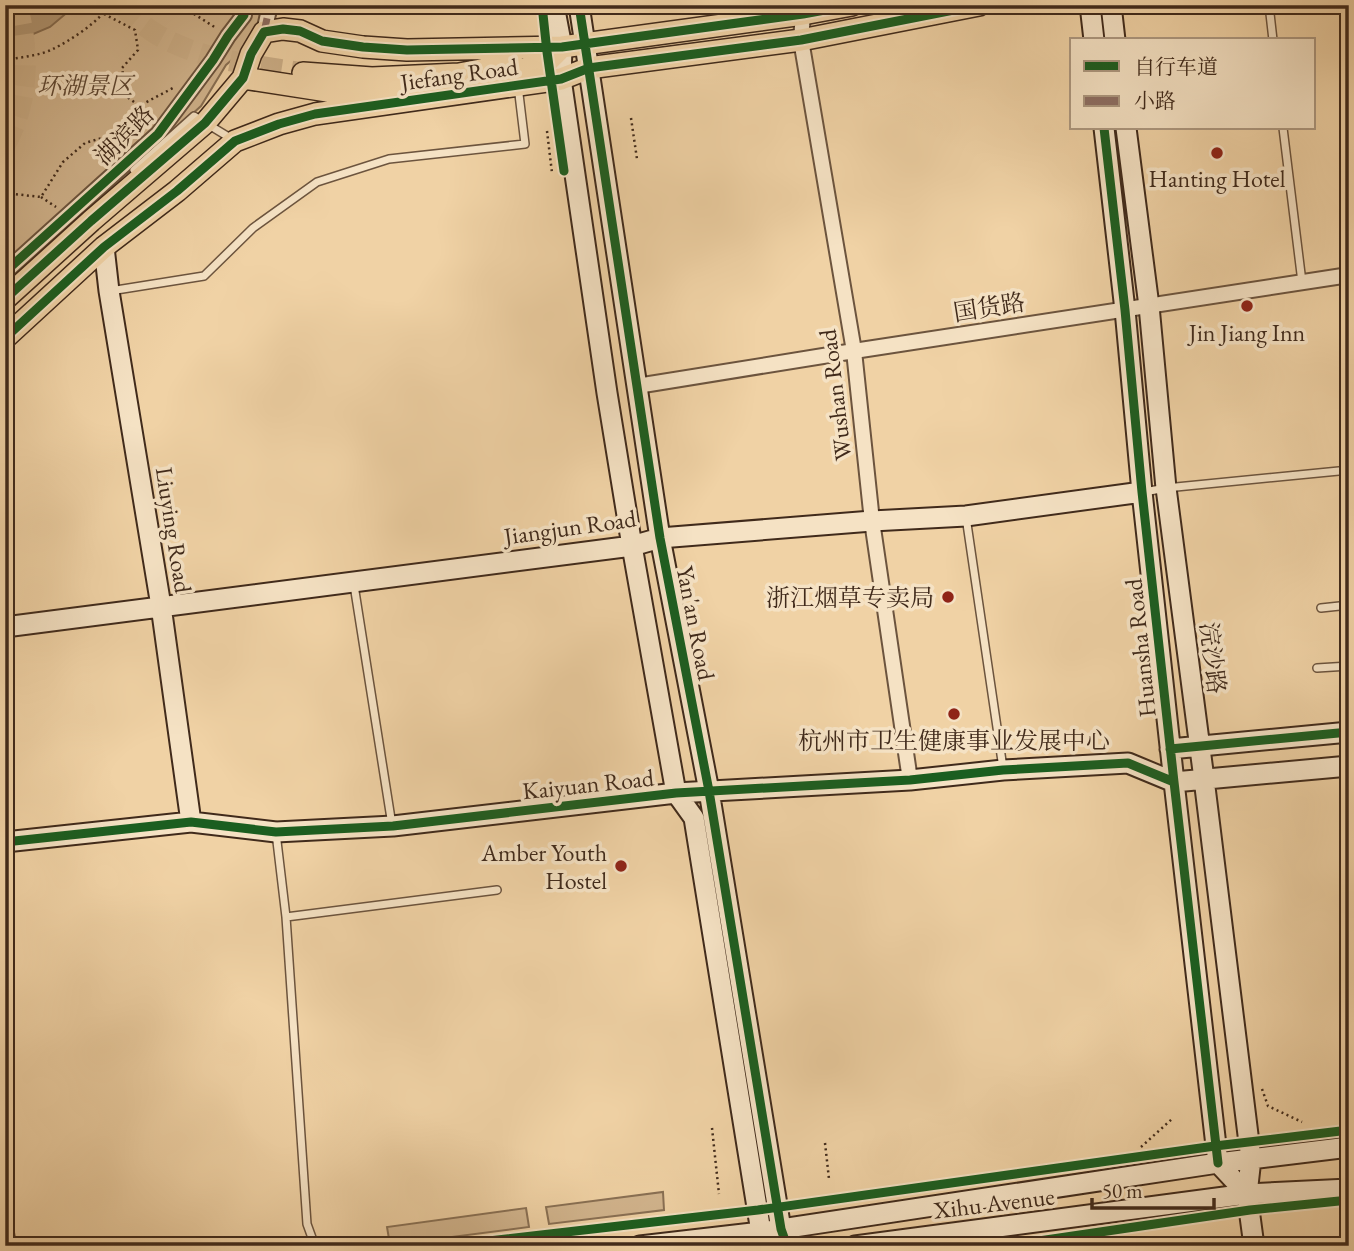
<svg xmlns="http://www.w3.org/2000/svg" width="1354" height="1251" viewBox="0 0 1354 1251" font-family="'EB Garamond','Noto Serif SC',serif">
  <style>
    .green { fill: #d2b58e; stroke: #897054; stroke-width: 2 }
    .water { fill: #b49976; stroke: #866d52; stroke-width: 2 }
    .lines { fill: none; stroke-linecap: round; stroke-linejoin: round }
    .primary-tunnel { stroke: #cdb089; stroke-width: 21; stroke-dasharray: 21 10; stroke-linecap: butt }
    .lane-casing { stroke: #6c543e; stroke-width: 10 }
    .street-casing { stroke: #6c543e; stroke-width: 18 }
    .secondary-casing { stroke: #402a1b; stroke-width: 23 }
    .primary-casing { stroke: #402a1b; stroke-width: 24 }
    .path { stroke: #402a1b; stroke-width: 2.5; stroke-dasharray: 2 3.5; stroke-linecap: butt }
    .lane { stroke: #f5e2c4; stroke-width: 7 }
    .street { stroke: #f5e2c4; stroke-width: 14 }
    .secondary { stroke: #f5e2c4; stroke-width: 19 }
    .primary { stroke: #f0d2a5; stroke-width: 21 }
    .quiet { stroke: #8d6e63; stroke-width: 7; stroke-dasharray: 14 7; stroke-linecap: butt }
    .cycleway-casing { stroke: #f5e2c4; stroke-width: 13 }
    .cycleway { stroke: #1b5e20; stroke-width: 9 }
    .poi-dot { fill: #8f2418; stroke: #f5e2c4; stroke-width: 2.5 }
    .labels { text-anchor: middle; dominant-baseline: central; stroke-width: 7; stroke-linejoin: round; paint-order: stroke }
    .street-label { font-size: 24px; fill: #402a1b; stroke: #f5e2c4 }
    .park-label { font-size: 24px; font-style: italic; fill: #5d4632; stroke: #f5e2c4 }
    .poi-label { font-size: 24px; fill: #402a1b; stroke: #f5e2c4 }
  </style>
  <rect width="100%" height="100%" fill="#f0d2a5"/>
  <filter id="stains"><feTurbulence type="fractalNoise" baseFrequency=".00286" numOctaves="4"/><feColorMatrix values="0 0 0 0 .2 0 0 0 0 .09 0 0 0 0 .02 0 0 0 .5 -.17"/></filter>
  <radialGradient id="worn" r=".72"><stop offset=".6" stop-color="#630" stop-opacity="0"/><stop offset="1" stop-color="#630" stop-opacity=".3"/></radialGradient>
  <path class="green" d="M5,5h257l1,8 -16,34 -21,18 -25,41 -196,177z
    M663,1192l1,18 -115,14 -3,-17z
    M5,1196l2,4 10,46h-12z
    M526,1208l3,19 -139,18 -3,-18z"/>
  <path class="water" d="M5,5h71l-26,22 -45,19z"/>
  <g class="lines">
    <path class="primary-tunnel" d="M122,5c45,53 117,57 181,68
      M5,145c24,-42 25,-93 12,-140"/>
    <g class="lane-casing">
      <path id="lane" d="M1269,5l4,35
        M1283,128l19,154
        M134,170l60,-54 38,23
        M110,291l94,-15 49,-48 64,-46 72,-23 136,-15 -7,-58
        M1144,492l22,-4 183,-18
        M966,517l37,251
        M354,585l38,240
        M1321,608l28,-3
        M1317,668l32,-2
        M276,833l10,84 21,307 8,22
        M286,917l211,-27"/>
    </g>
    <g class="street-casing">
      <path id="street" d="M801,5l2,9 -2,26 53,311 18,170 38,259
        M264,32l6,-27
        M5,272l153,-138 55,-74 15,-24 16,-21v-10
        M637,386l217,-35 495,-76"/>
    </g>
    <g class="secondary-casing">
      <path id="secondary" d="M554,5l8,42 -1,32 46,314 25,153 44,247 18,25 67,414 8,14
        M579,5l81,533 49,253 72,438 6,17
        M1090,5l4,35
        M1111,5l4,35
        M1104,128l21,182 17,182 32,290 44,381
        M1126,128l23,178 17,182 38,291 47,380 -4,35
        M104,247l5,44 52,315 30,216
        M5,627l627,-81 28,-8 212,-17 94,-5 176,-24
        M1170,749l179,-17
        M5,842l186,-20 85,10 117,-6 283,-33 234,-13 93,-10 125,-7 46,19 175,-16
        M1218,1163l29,31 7,52
        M640,1246l121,-14 457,-69 131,-16
        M855,1246l392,-52 102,-5"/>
    </g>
    <g class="primary-casing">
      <path id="primary" d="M303,73l69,5 87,-4 54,-10
        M498,75l47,-11 17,-17
        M243,78l91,14 77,-4
        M5,299l86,-78 114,-98 38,-45 8,-24 13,-22 19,-3 17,2 22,10 41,6 44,3 155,-3 241,-33 49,-9
        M5,338l99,-91 73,-56 58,-50 44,-17 36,-10 246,-35 28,-11 7,-1 205,-27 178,-35"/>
    </g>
    <path class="path" d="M180,5l36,23
      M104,14l31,16 3,20 -16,18 4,28 12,9
      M5,60c16,-3 34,-4 48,-11 18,-9 46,-27 56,-44
      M631,118l6,41
      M547,131l5,42
      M5,193l36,4 22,-35 22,-19 44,-13 10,-24 34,-18
      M41,197l15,10
      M1262,1089l6,17 34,16
      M712,1128l7,66
      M825,1143l4,36
      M1141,1147l31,-28"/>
    <use href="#lane" class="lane"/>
    <use href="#street" class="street"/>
    <use href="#secondary" class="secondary"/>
    <use href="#primary" class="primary"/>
    <path class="quiet" d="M264,32l6,-27"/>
    <g class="cycleway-casing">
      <path id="cycleway" d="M542,5l5,47 17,119
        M579,5l81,533 49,253 72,438 6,17
        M1104,128l21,182 17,182 32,290 44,381
        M5,272l153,-138 55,-74 15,-24 16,-21v-10
        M5,299l86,-78 114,-98 38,-45 8,-24 13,-22 19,-3 17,2 22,10 41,6 44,3 155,-3 241,-33 49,-9
        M5,338l99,-91 73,-56 58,-50 44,-17 36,-10 246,-35 28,-11 7,-1 205,-27 178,-35
        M1170,749l179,-17
        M5,842l186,-20 85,10 117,-6 283,-33 234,-13 93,-10 125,-7 46,19
        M445,1246l313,-36 457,-64 134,-16
        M1005,1246l245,-36 99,-10"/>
    </g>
    <use href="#cycleway" class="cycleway"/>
  </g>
  <g class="poi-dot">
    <circle cx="1217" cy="153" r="7"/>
    <circle cx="1247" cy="306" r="7"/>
    <circle cx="948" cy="597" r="7"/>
    <circle cx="954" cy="714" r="7"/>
    <circle cx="621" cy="866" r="7"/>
  </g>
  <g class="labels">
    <g class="street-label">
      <text transform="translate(459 74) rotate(-8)">Jiefang Road</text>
      <text transform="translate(124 135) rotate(-45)">湖滨路</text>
      <text transform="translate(989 307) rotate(-9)">国货路</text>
      <text transform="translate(835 395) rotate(-97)">Wushan Road</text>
      <text transform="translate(570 527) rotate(-8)">Jiangjun Road</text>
      <text transform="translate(174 530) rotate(81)">Liuying Road</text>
      <text transform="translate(696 623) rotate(79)">Yan'an Road</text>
      <text transform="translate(1140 648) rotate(-96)">Huansha Road</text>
      <text transform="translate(1213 658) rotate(83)">浣沙路</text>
      <text transform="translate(588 784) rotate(-6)">Kaiyuan Road</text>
      <text transform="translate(994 1203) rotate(-7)">Xihu Avenue</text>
    </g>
    <g class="park-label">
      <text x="85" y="85">环湖景区</text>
    </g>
    <g class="poi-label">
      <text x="1217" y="178">Hanting Hotel</text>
      <text x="1247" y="332">Jin Jiang Inn</text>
      <text x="934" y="597" text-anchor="end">浙江烟草专卖局</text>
      <text x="954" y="740">杭州市卫生健康事业发展中心</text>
      <text x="607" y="852" text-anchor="end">Amber Youth<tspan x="607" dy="28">Hostel</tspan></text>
    </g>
  </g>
  <rect width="1354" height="1251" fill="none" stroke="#f0d2a5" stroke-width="28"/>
  <rect x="7" y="7" width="1340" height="1237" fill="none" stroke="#402a1b" stroke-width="3.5"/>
  <rect x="14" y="14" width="1326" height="1223" fill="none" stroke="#402a1b" stroke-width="2"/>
  <rect x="1070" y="38" width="245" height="91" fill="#f5e2c4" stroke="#ad9880" stroke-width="2"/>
  <rect x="1084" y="61" width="35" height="10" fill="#1b5e20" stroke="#ad9880" stroke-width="2"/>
  <text x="1134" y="74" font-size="21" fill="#402a1b">自行车道</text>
  <rect x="1084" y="96" width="35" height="10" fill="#8d6e63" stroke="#ad9880" stroke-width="2"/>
  <text x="1134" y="108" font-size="21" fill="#402a1b">小路</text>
  <path d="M1092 1198v10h122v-10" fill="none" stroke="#402a1b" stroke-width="3.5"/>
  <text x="1102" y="1198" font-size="21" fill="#402a1b" stroke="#f5e2c4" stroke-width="5" paint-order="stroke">50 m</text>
  <rect width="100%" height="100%" filter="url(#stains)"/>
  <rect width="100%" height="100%" fill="url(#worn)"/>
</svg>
